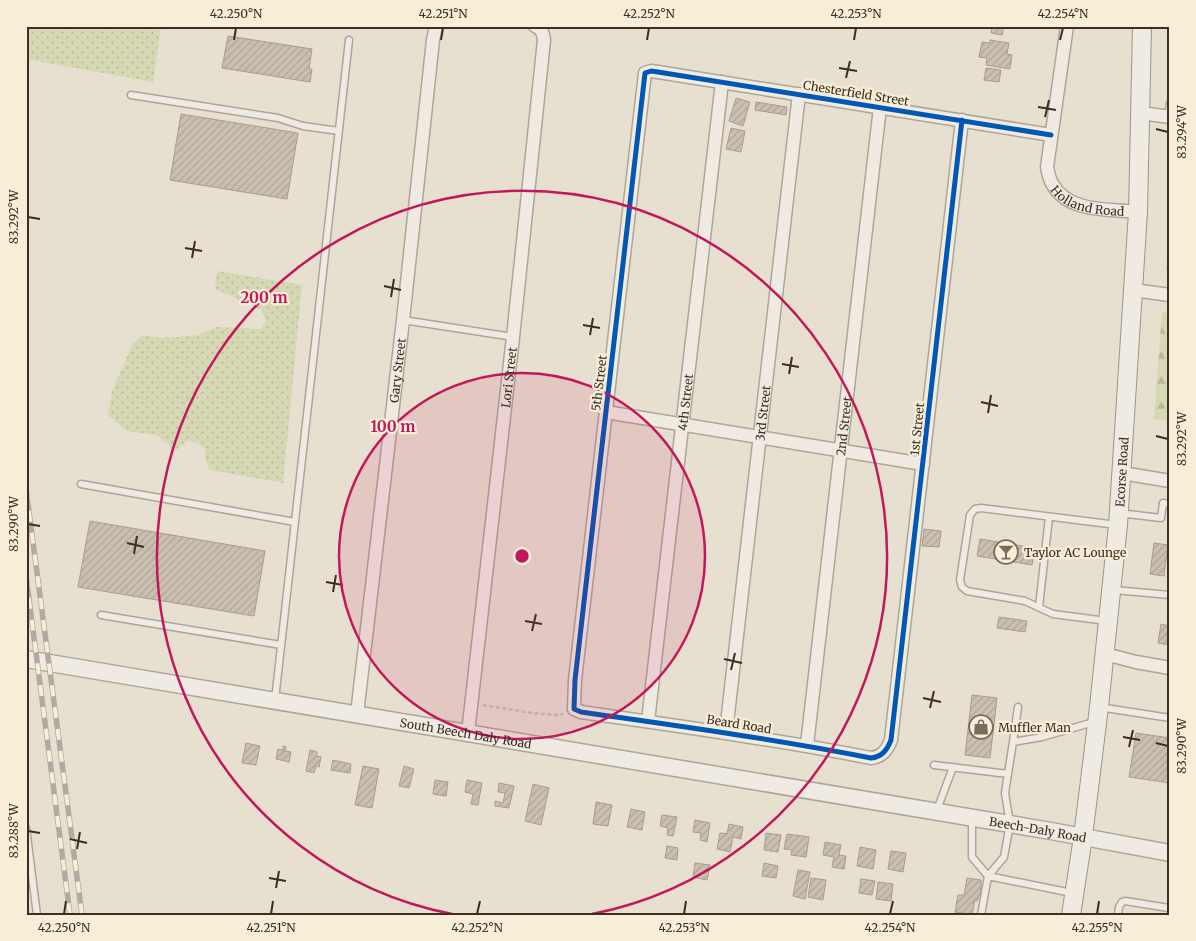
<svg xmlns="http://www.w3.org/2000/svg" width="1196" height="941" viewBox="0 0 1196 941" font-family="Merriweather,serif">
  <style>
    .grass { fill: url(#grass-dots) }
    .forest { fill: url(#forest-firs) }
    .building { fill: url(#building-hatch); stroke: #a89c90 }
    .lines { fill: none; stroke-linecap: round; stroke-linejoin: round }
    .service-casing { stroke: #ada599; stroke-width: 9 }
    .minor-casing { stroke: #ada599; stroke-width: 15 }
    .tertiary-casing { stroke: #ada599; stroke-width: 19 }
    .secondary-casing { stroke: #9c958a; stroke-width: 20 }
    .path { stroke: #c8c2b9; stroke-width: 2.5; stroke-dasharray: 4 2.5; stroke-linecap: butt }
    .service { stroke: #efebe3; stroke-width: 6 }
    .minor { stroke: #efebe3; stroke-width: 12 }
    .tertiary { stroke: #efebe3; stroke-width: 16 }
    .secondary { stroke: #efebe3; stroke-width: 18 }
    .rail-casing { stroke: #afaaa2; stroke-width: 5.5 }
    .rail { stroke: #f7eed8; stroke-width: 4; stroke-dasharray: 11; stroke-linecap: butt }
    .cycleway-casing { stroke: #f7eed8; stroke-width: 8 }
    .cycleway { stroke: #0057b8; stroke-width: 5 }
    .ticks { fill: none; stroke: #3d2e20; stroke-width: 2 }
    .ring { fill: none; stroke: #c2185b; stroke-width: 2.5 }
    .labels { text-anchor: middle; dominant-baseline: central; stroke-width: 4.5; stroke-linejoin: round; paint-order: stroke }
    .street-label { font-size: 12px; fill: #3d2e20; stroke: #f7eed8 }
    .poi-label { font-size: 12px; fill: #3d2e20; stroke: #f7eed8; text-anchor: start }
    .centre { fill: #c2185b; stroke: #f7eed8; stroke-width: 2.5 }
    .ring-label { font-size: 15px; text-anchor: middle; font-weight: bold; fill: #c2185b; stroke: #f7eed8; stroke-width: 4.5; stroke-linejoin: round; paint-order: stroke }
    .neatline { fill: none; stroke: #3d2e20; stroke-width: 2 }
    .ticks-label { font-size: 12px; text-anchor: middle; fill: #3d2e20 }
  </style>
  <defs>
    <pattern id="grass-dots" width="8" height="8" patternUnits="userSpaceOnUse" patternTransform="scale(1.25)"><rect width="8" height="8" fill="#d6d7b3"/><path d="M2 2h.1M6 6h.1" fill="none" stroke="#b9b99a" stroke-width="1.8" stroke-linecap="round"/></pattern>
    <pattern id="forest-firs" width="22" height="20" patternUnits="userSpaceOnUse" patternTransform="scale(1.25)"><rect width="22" height="20" fill="#d6d7b3"/><path d="M5 1l3.5 6h-7zM16 11l3.5 6h-7z" fill="#b9b99a"/></pattern>
    <pattern id="building-hatch" width="6" height="6" patternUnits="userSpaceOnUse" patternTransform="scale(1.25)"><rect width="6" height="6" fill="#cbbfb2"/><path d="M-1 1l2-2M0 6l6-6M5 7l2-2" fill="none" stroke="#afa499"/></pattern>
  </defs>
  <rect width="100%" height="100%" fill="#e7e0d1"/>
  <path class="grass" d="M26,26h135l-8,56 -127,-23z
    M1170,218v53l-4,-1z
    M217,271l85,14 -19,198 -73,-13 -5,-10v-11l-7,-6 -10,-2 -15,11 -4,-7 -13,-10 -30,-4 -18,-16 4,-24 21,-48 10,-8 18,3 18,-1 19,-2 18,-8 45,2 5,-7 -4,-12 -47,-21z"/>
  <path class="forest" d="M1162,312l8,2v107l-16,-2z"/>
  <path class="building" d="M992,26h12l-2,9 -11,-2z
    M228,36l84,13 -3,20h3l-2,13 -88,-14z
    M990,40l19,3 -2,11 5,1 -2,14 -24,-4 1,-7 -8,-1 3,-15 8,1z
    M986,68l15,2 -2,12 -15,-2z
    M736,98l14,4 -7,24 -14,-5z
    M756,102l31,5 -1,8 -31,-5z
    M181,114l117,19 -11,66 -117,-19z
    M731,128l14,3 -4,21 -15,-3z
    M90,521l175,30 -11,65 -176,-29z
    M924,529l17,2 -2,16 -17,-1z
    M980,539l55,9 -3,17 -55,-9z
    M1154,543l14,2 -4,31 -14,-2z
    M999,617l28,4 -2,11 -28,-4z
    M1161,624l9,2v19l-12,-2z
    M972,695l25,3 -7,60 -25,-3z
    M1136,733l34,5v45l-41,-6z
    M246,743l14,3 -4,19 -14,-2z
    M283,746l3,1 -1,4 6,1 -2,10 -13,-3 2,-10 5,1z
    M310,750l7,2v4l4,1 -2,10 -3,-1 -2,7 -8,-2z
    M333,760l18,4 -1,9 -19,-3z
    M363,766l16,3 -7,39 -17,-3z
    M404,766l10,3 -5,19 -10,-2z
    M435,780l13,2 -2,14 -13,-2z
    M467,780l15,3 -4,22 -7,-1 2,-10 -8,-2z
    M499,783l15,3 -5,22 -14,-2v-5l8,2 2,-10 -7,-1z
    M533,784l16,4 -8,37 -16,-4z
    M596,802l16,3 -4,21 -15,-2z
    M631,809l14,3 -3,18 -15,-3z
    M662,815l15,2 -4,19 -6,-1 1,-7 -8,-2z
    M695,820l15,3 -3,19 -7,-2 1,-7 -8,-1z
    M729,824l14,3 -2,12 -8,-2 -3,15 -13,-3 3,-16 7,1z
    M766,833l15,2 -3,17 -14,-2z
    M787,834l22,3 -3,20 -15,-2 1,-5 -8,-1z
    M825,842l16,3 -2,10 7,1 -2,13 -12,-2 2,-10 -11,-2z
    M667,846l11,2 -1,12 -12,-2z
    M860,847l16,3 -3,19 -16,-3z
    M891,851l15,2 -3,19 -15,-3z
    M695,863l15,2 -3,15 -14,-3z
    M764,863l14,3 -2,12 -14,-2z
    M798,870l12,2 -5,27 -12,-3z
    M811,878l15,2 -3,20 -15,-3z
    M967,878l14,2v11l-4,10 -2,-1 -3,15 -17,-3 3,-17h6z
    M861,879l14,2 -3,14 -13,-2z
    M878,882l15,2 -2,17 -15,-2z"/>
  <g class="lines">
    <g class="service-casing">
      <path id="service" d="M131,95l147,23 25,8 36,5
        M1168,117l2,-14
        M403,320l110,17
        M81,484l214,38
        M1119,513l42,5 2,-15 7,1
        M1114,590l56,5
        M1039,607l10,-90
        M101,615l180,30
        M1107,621l-54,-7 -28,-13 -58,-10 -5,-4 -2,-7 10,-65 5,-6 6,-1 136,17
        M275,700l74,-660
        M1099,707l71,11
        M1013,742l5,-35
        M934,765l74,9
        M937,810l16,-43
        M972,819v38l16,19 16,-19 6,-33 -5,-31 8,-51 29,-5 52,-15
        M26,828l11,87
        M981,915l7,-39 84,17
        M1118,915l1,-8 3,-5 3,-1 44,7"/>
    </g>
    <g class="minor-casing">
      <g id="minor">
        <path id="s1" d="M1067,26l-20,141c1,6 2,12 6,18 16,28 57,24 85,27"/>
        <path d="M1141,113l29,4"/>
        <path d="M962,120l-71,620c-4,10 -9,17 -20,18 -97,-19 -193,-32 -290,-46l-7,-3 1,-29 70,-607 6,-2 7,1 393,63"/>
        <path d="M1133,290l37,5"/>
        <path d="M606,412l317,52"/>
        <path d="M1122,473l48,8"/>
        <path d="M1105,654l31,8 34,6"/>
        <path id="s2" d="M357,714l46,-394 30,-280 3,-14"/>
        <path id="s3" d="M648,721l74,-639"/>
        <path id="s4" d="M726,732l73,-638"/>
        <path id="s5" d="M468,733l45,-396 31,-297c-1,-7 -2,-11 -9,-14"/>
        <path id="s6" d="M807,745l73,-638"/>
      </g>
    </g>
    <g class="tertiary-casing">
      <g id="tertiary">
        <path id="s7" d="M26,659l1025,172 119,22"/>
      </g>
    </g>
    <g class="secondary-casing">
      <g id="secondary">
        <path id="s8" d="M1071,915l12,-78 16,-130 19,-182 20,-313 4,-186"/>
      </g>
    </g>
    <path class="path" d="M483,705l49,8 26,2 5,-1"/>
    <use href="#service" class="service"/>
    <use href="#minor" class="minor"/>
    <use href="#tertiary" class="tertiary"/>
    <use href="#secondary" class="secondary"/>
    <g class="rail-casing">
      <path id="rail" d="M26,489l56,426
        M26,576l44,339"/>
    </g>
    <use href="#rail" class="rail"/>
    <g class="cycleway-casing">
      <path id="cycleway" d="M962,120l-71,620c-4,10 -9,17 -20,18 -97,-19 -193,-32 -290,-46l-7,-3 1,-29 70,-607 6,-2 7,1 393,63"/>
    </g>
    <use href="#cycleway" class="cycleway"/>
  </g>
  <path class="ticks" d="M234,40l2,-12M441,40l2,-12M647,40l2,-12M854,40l2,-12M1060,40l3,-12M839,68l18,3M846,78l4,-17M1038,107l18,3M1045,117l4,-17M1156,129l12,3M28,217l12,2M185,248l17,3M192,258l3,-17M384,286l17,4M391,297l3,-18M583,325l17,3M590,335l3,-17M782,364l17,3M789,374l3,-17M981,402l17,4M988,413l3,-18M1156,436l12,3M28,524l12,2M127,543l17,4M134,554l3,-18M326,582l17,3M333,592l3,-17M525,621l17,3M532,631l4,-17M724,659l18,4M731,670l4,-17M923,698l18,4M930,708l4,-17M1123,737l17,3M1156,743l12,3M1129,747l4,-17M28,831l12,2M70,839l17,4M77,849l3,-17M269,878l17,3M276,888l3,-17M64,914l2,-13M271,914l2,-13M477,914l3,-13M684,914l2,-13M890,914l3,-13M1097,914l2,-13"/>
  <circle cx="522" cy="556" r="183" fill="#c2185b" fill-opacity=".12"/>
  <g class="ring">
    <circle cx="522" cy="556" r="183"/>
    <path d="M452 914A365 365 0 1 1 592 914"/>
  </g>
  <defs>
    <g id="bar-ring" transform="scale(1.25)"><circle r="9.5" fill="#f7eed8" stroke="#786c5e" stroke-width="1.5"/><path d="M-6-5H6L.8 .8V4.5H3.5V6h-7V4.5H-.8V.8Z" fill="#786c5e"/></g>
    <g id="shop-ring" transform="scale(1.25)"><circle r="9.5" fill="#f7eed8" stroke="#786c5e" stroke-width="1.5"/><path d="M-5-2.5h2.3a2.7 3.5 0 0 1 5.4 0H5L5.5 6h-11ZM-1.5-2.5h3a1.5 2.3 0 0 0-3 0Z" fill="#786c5e"/></g>
  </defs>
  <g fill-rule="evenodd">
    <use href="#bar-ring" x="1006" y="552"/>
    <use href="#shop-ring" x="981" y="727"/>
  </g>
  <g class="labels">
    <g class="street-label">
      <text transform="translate(856 93) rotate(9)">Chesterfield Street</text>
      <text stroke="none"><textPath href="#s1" startOffset="202">Holland Road</textPath></text>
      <text stroke="none"><textPath href="#s2" startOffset="346">Gary Street</textPath></text>
      <text stroke="none"><textPath href="#s5" startOffset="358">Lori Street</textPath></text>
      <text transform="translate(599 383) rotate(-83)">5th Street</text>
      <text stroke="none"><textPath href="#s3" startOffset="321">4th Street</textPath></text>
      <text stroke="none"><textPath href="#s4" startOffset="321">3rd Street</textPath></text>
      <text stroke="none"><textPath href="#s6" startOffset="321">2nd Street</textPath></text>
      <text transform="translate(917 429) rotate(-84)">1st Street</text>
      <text stroke="none"><textPath href="#s8" startOffset="446">Ecorse Road</textPath></text>
      <text transform="translate(739 724) rotate(9)">Beard Road</text>
      <text stroke="none"><textPath href="#s7" startOffset="446">South Beech Daly Road</textPath></text>
      <text stroke="none"><textPath href="#s7" startOffset="1026">Beech-Daly Road</textPath></text>
    </g>
    <g class="poi-label">
      <text x="1024" y="552">Taylor AC Lounge</text>
      <text x="998" y="727">Muffler Man</text>
    </g>
  </g>
  <circle cx="522" cy="556" r="8" class="centre"/>
  <g class="ring-label">
    <text x="264" y="303">200 m</text>
    <text x="393" y="432">100 m</text>
  </g>
  <rect width="1196" height="941" fill="none" stroke="#f7eed8" stroke-width="55"/>
  <rect x="28" y="28" width="1140" height="886" class="neatline"/>
  <g class="ticks-label">
    <text x="236" y="18">42.250°N</text>
    <text x="443" y="18">42.251°N</text>
    <text x="649" y="18">42.252°N</text>
    <text x="856" y="18">42.253°N</text>
    <text x="1063" y="18">42.254°N</text>
    <text transform="translate(1182 132) rotate(-90)" y="4">83.294°W</text>
    <text transform="translate(14 217) rotate(-90)" y="4">83.292°W</text>
    <text transform="translate(1182 439) rotate(-90)" y="4">83.292°W</text>
    <text transform="translate(14 524) rotate(-90)" y="4">83.290°W</text>
    <text transform="translate(1182 746) rotate(-90)" y="4">83.290°W</text>
    <text transform="translate(14 831) rotate(-90)" y="4">83.288°W</text>
    <text x="64" y="932">42.250°N</text>
    <text x="271" y="932">42.251°N</text>
    <text x="477" y="932">42.252°N</text>
    <text x="684" y="932">42.253°N</text>
    <text x="890" y="932">42.254°N</text>
    <text x="1097" y="932">42.255°N</text>
  </g>
</svg>
